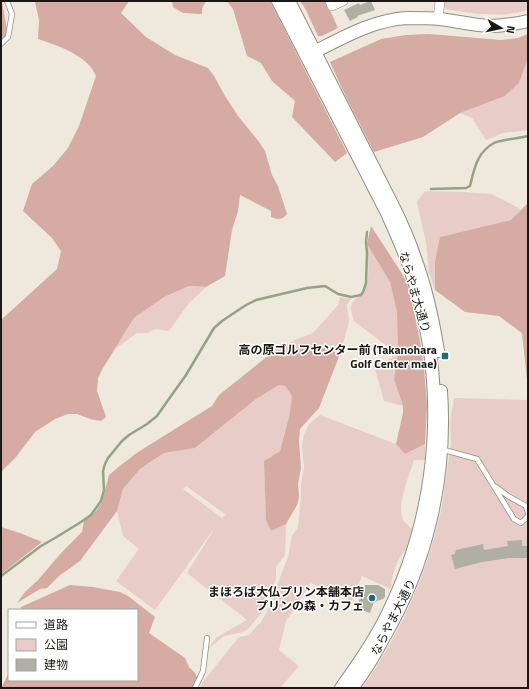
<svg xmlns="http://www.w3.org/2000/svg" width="529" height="689" viewBox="0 0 529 689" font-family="'Titillium Web','Noto Sans JP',sans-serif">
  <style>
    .green { fill: #e8ccc7; fill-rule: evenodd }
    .forest { fill: #d5aba3 }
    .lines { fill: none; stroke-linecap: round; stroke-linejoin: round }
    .stream { stroke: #91a585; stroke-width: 2.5 }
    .building { fill: #afafa3 }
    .lane-casing { stroke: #938c82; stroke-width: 6 }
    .street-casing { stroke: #938c82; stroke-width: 10 }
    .secondary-casing { stroke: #938c82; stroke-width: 14 }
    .lane { stroke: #fff; stroke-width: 4.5 }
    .street { stroke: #fff; stroke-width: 9 }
    .secondary { stroke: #fff; stroke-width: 12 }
    .poi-dot { fill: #216976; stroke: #fff; stroke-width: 1.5 }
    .labels { text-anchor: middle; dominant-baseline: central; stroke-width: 3; stroke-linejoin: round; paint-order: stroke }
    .street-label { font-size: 12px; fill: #1a1814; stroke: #fff }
    .poi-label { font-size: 12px; font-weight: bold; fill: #1a1814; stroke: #fff; text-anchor: end }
  </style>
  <rect width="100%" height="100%" fill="#efe8dc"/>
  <path class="green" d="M444,1h84v9c-27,8 -55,4 -82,-1l-3,-3z
    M527,61h1v69l-25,3 -17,7 -14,-22 -12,-5 45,-17 14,-13z
    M425,191l38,1 28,2 22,11 8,5 -10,10 -71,17 -5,24v29l-6,-18 -3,-30 -9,-40z
    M367,244l23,38 7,30 1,40 -4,27 9,27 -19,-5 -10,-36 18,-7v-8l-38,-29c-1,-4 -4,-11 -3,-15 2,-9 13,-9 15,-19 4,-14 2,-28 1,-43z
    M189,286l17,1 -17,16 -20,28 -14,-2 -8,4h-10l-22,16 19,-31 30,-21z
    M340,297l11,2 -4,6 2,17 -9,32 -24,-9 -22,5 -20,1 23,-12 16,-6 25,-28z
    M279,385l6,1 7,10 -3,21 -9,34 -16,10 2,59 5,11 15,-7 -1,31 -9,12v12l-6,16 -6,9 -1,7 -15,18 -5,3 -19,4 -17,14 9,-12 31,-18 -60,-47 29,-47 -61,84 -39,-29 23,-32 -16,-13 -6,-25 6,-22 17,-20 24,-16 31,-5 61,-49zM186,486l39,28v1l-3,3 -39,-29z
    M528,389v299h-166c37,-52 64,-111 78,-173 3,-12 4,-24 6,-36 1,-12 4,-24 5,-36 0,-9 -1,-18 0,-27 0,-7 3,-10 3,-18l73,2z
    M320,415l76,29 9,10 20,-10v16h-11c-4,13 -18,47 -11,60 2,3 6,6 9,9l-6,20 -7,9 -7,19 -1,12 -29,-13 -10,25 -41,-18 -25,38 -7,29 20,16 -19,22h-80l2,-5 37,-46 10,-2 12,-13 5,-8 22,-57 4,-21 6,-9 3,-31v-12l3,-17 -2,-21 2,-12 5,-10z"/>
  <path class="forest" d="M1,1h1l5,30 -2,7 -4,3z
    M34,1h95l-8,12 25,24 29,18 33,13 6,8 11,20 13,20 21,26 6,9 7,24 6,11 9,28c-5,6 -9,6 -16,3v-6l-31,-16 -2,16 -6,19 -7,46 -19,11 -17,-1 -25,11 -30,21 -31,50 -5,10 -1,13 9,26 -5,4 -11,-2 -13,-5h-9l-13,5 -20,13 -19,25 -15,15v-152l56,-51 4,-18 -9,-13 -29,-27 9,-27 21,-18 15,-18 11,-22 17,-50c-2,-4 -4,-8 -7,-11 -14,-14 -33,-20 -51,-26l1,-19 -4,-18z
    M172,1h34l-4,8v5l-19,-1 -10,-6z
    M227,1h43l77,152 -12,9 -43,-45 3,-16 -23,-20 -11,-18 -14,-7 -14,-47z
    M300,1h26l12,27 -16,8h-4l-12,-26z
    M429,34l72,6 17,-2 10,-4v27h-1l-8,22 -14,13 -45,17 -37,24 -49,15 -27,-53 -17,-37 51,-23 25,-4z
    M528,203v186l-6,-56 -23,-17 -34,-4 -30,-22v-29l5,-24 71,-17z
    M371,226l30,46 6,11 7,29 6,29 4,27 3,38 -2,38 -20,10 -9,-10 7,-31v-7l-9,-27 4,-27 -1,-40 -7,-30 -23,-38z
    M316,345l24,9 -21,54 -19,21 -1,12 2,27 -3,16 1,13 -2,8 -11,19 -15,7 -5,-11 -2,-59 16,-10 9,-34 3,-21 -7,-10 -6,-1 -23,14 -61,49 -31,5 -24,16 -17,20 -6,22 -37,50 -21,15 -12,12 -7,1 -23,14 8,-11 13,-12 24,-28 20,-20 2,-11 8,-6 5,-5 5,-8 7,-27 12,-10 17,-13 74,-46 7,-11 55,-44 20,-1z
    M1,527l19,6 22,9 -41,32z
    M70,585l23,2 27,5 8,4 27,21 -6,16 36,25 4,9 6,6 3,7 -3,8h-194l8,-15v7h128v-70h-116v-3z"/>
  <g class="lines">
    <path class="stream" d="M431,189l35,-1 4,-2c4,-17 7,-34 24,-43 5,-3 27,-5 34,-7
      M1,576l40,-30 14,-8 26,-16 10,-7 10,-14 3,-11 -1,-19 2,-7 3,-6 14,-17 7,-6 18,-11 10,-8 9,-13 20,-28 28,-47 8,-7 24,-16 10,-5 51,-12 18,-2 13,8 9,2 4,1 10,-2 2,-3 3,-9 1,-30 -1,-11 1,-10"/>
  </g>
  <path class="building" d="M370,1h1l4,9 -18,6 1,1 -8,4 -6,-11 15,-7 1,2z
    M522,540v6h6v12h-19l-27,4 -27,7 -4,-14 4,-1v-2l1,-1v-1l27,-6 1,6 24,-4 -1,-5z
    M365,585h13l7,4v8l-2,2 -9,3 -4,11 -11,-4 1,-2 -3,-1z"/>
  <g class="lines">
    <g class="lane-casing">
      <path id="lane" d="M1,44l7,-7 4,-23 -5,-13
        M441,450l7,1 29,8 37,60 7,4 7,-7
        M496,487l12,9 18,10 2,7
        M195,688l8,-17 4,-33"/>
    </g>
    <g class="street-casing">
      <path id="street" d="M330,1l2,5 11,-5
        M438,19l2,-18"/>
    </g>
    <g class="secondary-casing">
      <path id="secondary" d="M278,1l109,212c7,16 15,33 21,50 42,117 33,245 -23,356 -12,24 -28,47 -44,69
        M289,1l103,203c9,18 17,36 23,54 11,30 18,62 23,93
        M308,55c31,-15 63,-35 99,-37 11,0 23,0 33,1 16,2 33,6 49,7 13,0 26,-2 39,-5
        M352,688c12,-15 22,-32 31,-49 44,-75 64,-161 58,-248"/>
    </g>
    <use href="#lane" class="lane"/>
    <use href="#street" class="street"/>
    <use href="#secondary" class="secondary"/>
  </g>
  <g class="poi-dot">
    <rect x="441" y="352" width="8" height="8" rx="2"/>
    <circle cx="372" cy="598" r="4"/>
  </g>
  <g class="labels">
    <g class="street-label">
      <text transform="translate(415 292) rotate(74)">ならやま大通り</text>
      <text transform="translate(393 617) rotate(-63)">ならやま大通り</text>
    </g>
    <g class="poi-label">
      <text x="437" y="349">高の原ゴルフセンター前 (Takanohara<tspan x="437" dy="14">Golf Center mae)</tspan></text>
      <text x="364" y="591">まほろば大仏プリン本舗本店<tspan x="364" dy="14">プリンの森・カフェ</tspan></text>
    </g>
  </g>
  <rect width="529" height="689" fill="none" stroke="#1a1814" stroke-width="4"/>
  <rect x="8" y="609" width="130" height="72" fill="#ffffff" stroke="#a3a3a1"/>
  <rect x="16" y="622" width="20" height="6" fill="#ffffff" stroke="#a3a3a1"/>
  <text x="44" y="629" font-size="12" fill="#1a1814">道路</text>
  <rect x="16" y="639" width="20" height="12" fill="#e8ccc7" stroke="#a3a3a1"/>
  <text x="44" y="649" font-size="12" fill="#1a1814">公園</text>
  <rect x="16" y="659" width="20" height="12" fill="#afafa3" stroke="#a3a3a1"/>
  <text x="44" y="669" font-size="12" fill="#1a1814">建物</text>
  <g transform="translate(501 28) rotate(99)" stroke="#ffffff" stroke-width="3" paint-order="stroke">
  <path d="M0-3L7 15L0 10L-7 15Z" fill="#1a1814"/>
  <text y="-6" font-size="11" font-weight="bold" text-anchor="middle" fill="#1a1814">N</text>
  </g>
</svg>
